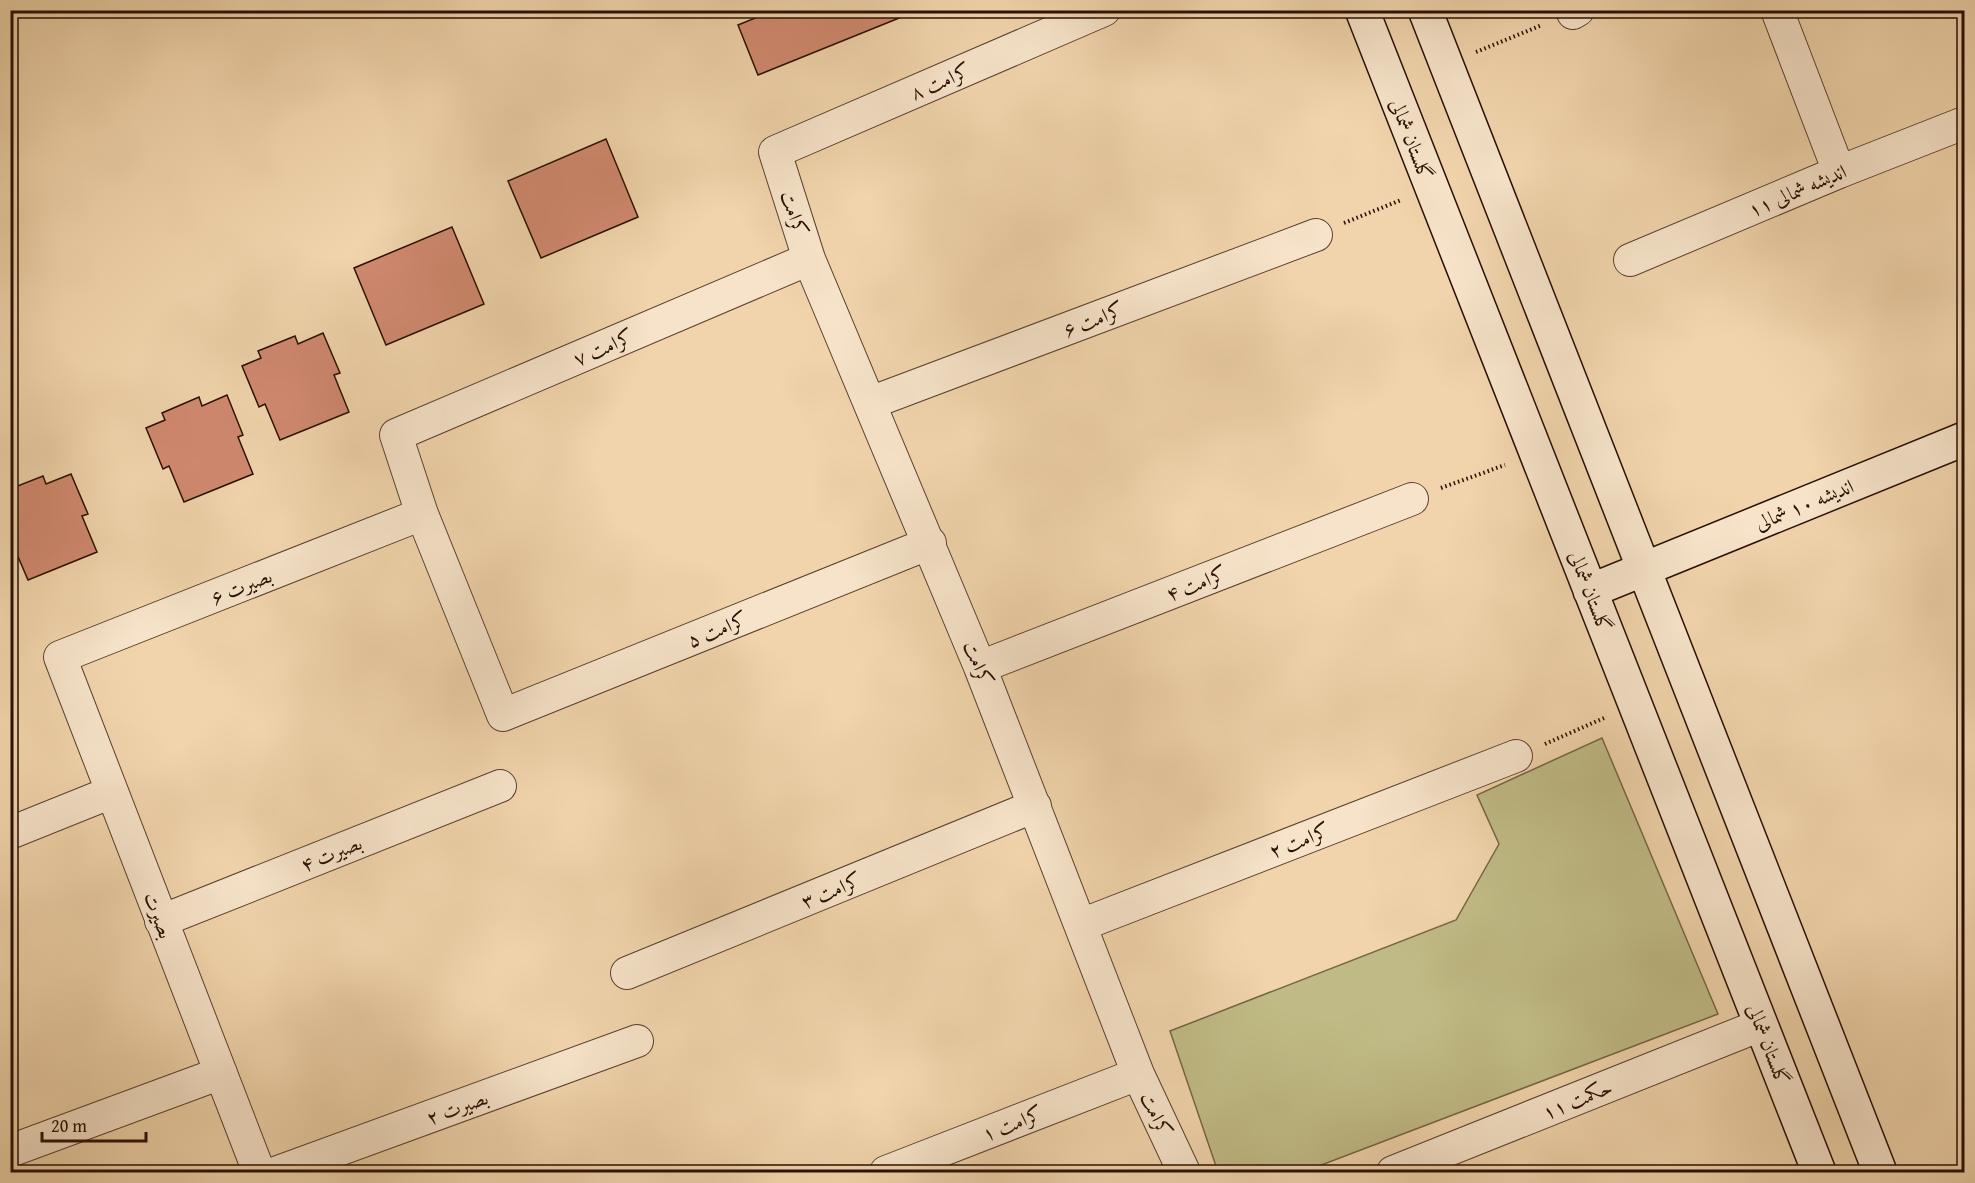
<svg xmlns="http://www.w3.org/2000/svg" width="1975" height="1183" viewBox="0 0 1975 1183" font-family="'Gentium Book Plus',Amiri,serif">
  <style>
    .green { fill: #c0bb86; stroke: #746544; stroke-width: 1.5 }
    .building { fill: #d18970; stroke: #280f03; stroke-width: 1.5 }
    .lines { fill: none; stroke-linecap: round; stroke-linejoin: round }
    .street-casing { stroke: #5a402d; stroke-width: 34 }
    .secondary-casing { stroke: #280f03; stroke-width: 36 }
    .path { stroke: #280f03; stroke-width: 4; stroke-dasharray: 1.5 3; stroke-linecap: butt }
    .street { stroke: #f6e3c9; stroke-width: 32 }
    .secondary { stroke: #f6e3c9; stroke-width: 33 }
    .labels { text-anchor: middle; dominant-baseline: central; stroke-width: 4.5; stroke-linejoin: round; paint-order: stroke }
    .street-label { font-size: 20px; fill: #280f03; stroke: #f6e3c9 }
  </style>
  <rect width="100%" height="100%" fill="#f1d4ac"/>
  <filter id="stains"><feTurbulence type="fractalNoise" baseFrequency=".00333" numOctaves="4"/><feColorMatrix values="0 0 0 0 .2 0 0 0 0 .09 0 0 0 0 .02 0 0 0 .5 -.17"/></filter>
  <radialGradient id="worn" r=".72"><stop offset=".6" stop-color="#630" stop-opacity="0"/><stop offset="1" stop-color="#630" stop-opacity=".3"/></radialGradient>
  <path class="green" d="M1602,738l116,276 -415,158h-85l-48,-141 286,-111 43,-76 -22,-49z"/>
  <path class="building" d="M775,10h144l-161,65 -20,-50z
    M606,139l32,78 -97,41 -33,-77z
    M452,227l32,77 -98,41 -32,-77z
    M323,333l17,40 -6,2 15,37 -69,28 -15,-36 -6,3 -17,-41 19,-8 -3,-7 37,-15 3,8z
    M227,395l16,40 -5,2 15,37 -69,28 -15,-36 -6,3 -17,-41 19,-8 -3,-7 37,-16 3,9z
    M71,474l17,40 -6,2 15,36 -69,28 -15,-35 -3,1v-57l33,-13 3,8z"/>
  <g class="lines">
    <g class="street-casing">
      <path id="street" d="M1104,10l-329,142 34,107 171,408 158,407 46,98
        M1777,10l62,162
        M1573,13l5,-3
        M809,259l-413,176 26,79 81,201 427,-172
        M1630,260l209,-88 125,-49
        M870,403l446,-168
        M980,667l432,-168
        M10,833l102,-41
        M161,921l339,-135
        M1081,925l435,-169
        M627,973l408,-167
        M10,1151l211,-78
        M259,1172l-199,-515 362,-143
        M278,1172l359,-131
        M886,1172l252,-98
        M1393,1172l368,-147"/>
    </g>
    <g class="secondary-casing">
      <path id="secondary" d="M1362,10l457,1162
        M1425,10l455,1162
        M1590,591l374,-152"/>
    </g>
    <path class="path" d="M1476,52l66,-27
      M1344,223l57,-23
      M1441,488l64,-23
      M1545,744l59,-26"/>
    <use href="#street" class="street"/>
    <use href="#secondary" class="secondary"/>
  </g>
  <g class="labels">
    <g class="street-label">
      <text transform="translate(940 81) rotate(-23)">کرامت ۸</text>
      <text transform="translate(1412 139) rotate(69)">گلستان شمالی</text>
      <text transform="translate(1797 190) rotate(-23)">اندیشه شمالی ۱۱</text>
      <text transform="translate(795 213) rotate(72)">کرامت</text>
      <text transform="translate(1093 319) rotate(-21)">کرامت ۶</text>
      <text transform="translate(603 347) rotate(-23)">کرامت ۷</text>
      <text transform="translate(1804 504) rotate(-22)">اندیشه ۱۰ شمالی</text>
      <text transform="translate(1196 583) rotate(-21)">کرامت ۴</text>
      <text transform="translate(241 586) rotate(-22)">بصیرت ۶</text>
      <text transform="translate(1591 591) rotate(69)">گلستان شمالی</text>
      <text transform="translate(717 629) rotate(-22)">کرامت ۵</text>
      <text transform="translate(979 663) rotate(68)">کرامت</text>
      <text transform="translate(1299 840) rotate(-21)">کرامت ۲</text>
      <text transform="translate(331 853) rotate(-22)">بصیرت ۴</text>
      <text transform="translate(831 890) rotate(-22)">کرامت ۳</text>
      <text transform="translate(159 915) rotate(69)">بصیرت</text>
      <text transform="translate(1769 1044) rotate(69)">گلستان شمالی</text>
      <text transform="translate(1577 1099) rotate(-22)">حکمت ۱۱</text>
      <text transform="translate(457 1107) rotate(-20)">بصیرت ۲</text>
      <text transform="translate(1157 1114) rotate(65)">کرامت</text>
      <text transform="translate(1012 1123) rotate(-21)">کرامت ۱</text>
    </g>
  </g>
  <rect width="1975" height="1183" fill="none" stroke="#f1d4ac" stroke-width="36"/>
  <rect x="12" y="12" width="1951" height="1159" fill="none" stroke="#280f03" stroke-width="3"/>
  <rect x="18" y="18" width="1939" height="1147" fill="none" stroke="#280f03" stroke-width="1.5"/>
  <path d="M42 1132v9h104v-9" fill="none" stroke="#280f03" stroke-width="3"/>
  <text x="51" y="1132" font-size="18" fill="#280f03" stroke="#f6e3c9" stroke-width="4.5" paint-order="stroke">20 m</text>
  <rect width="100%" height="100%" filter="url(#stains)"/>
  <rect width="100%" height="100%" fill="url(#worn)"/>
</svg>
